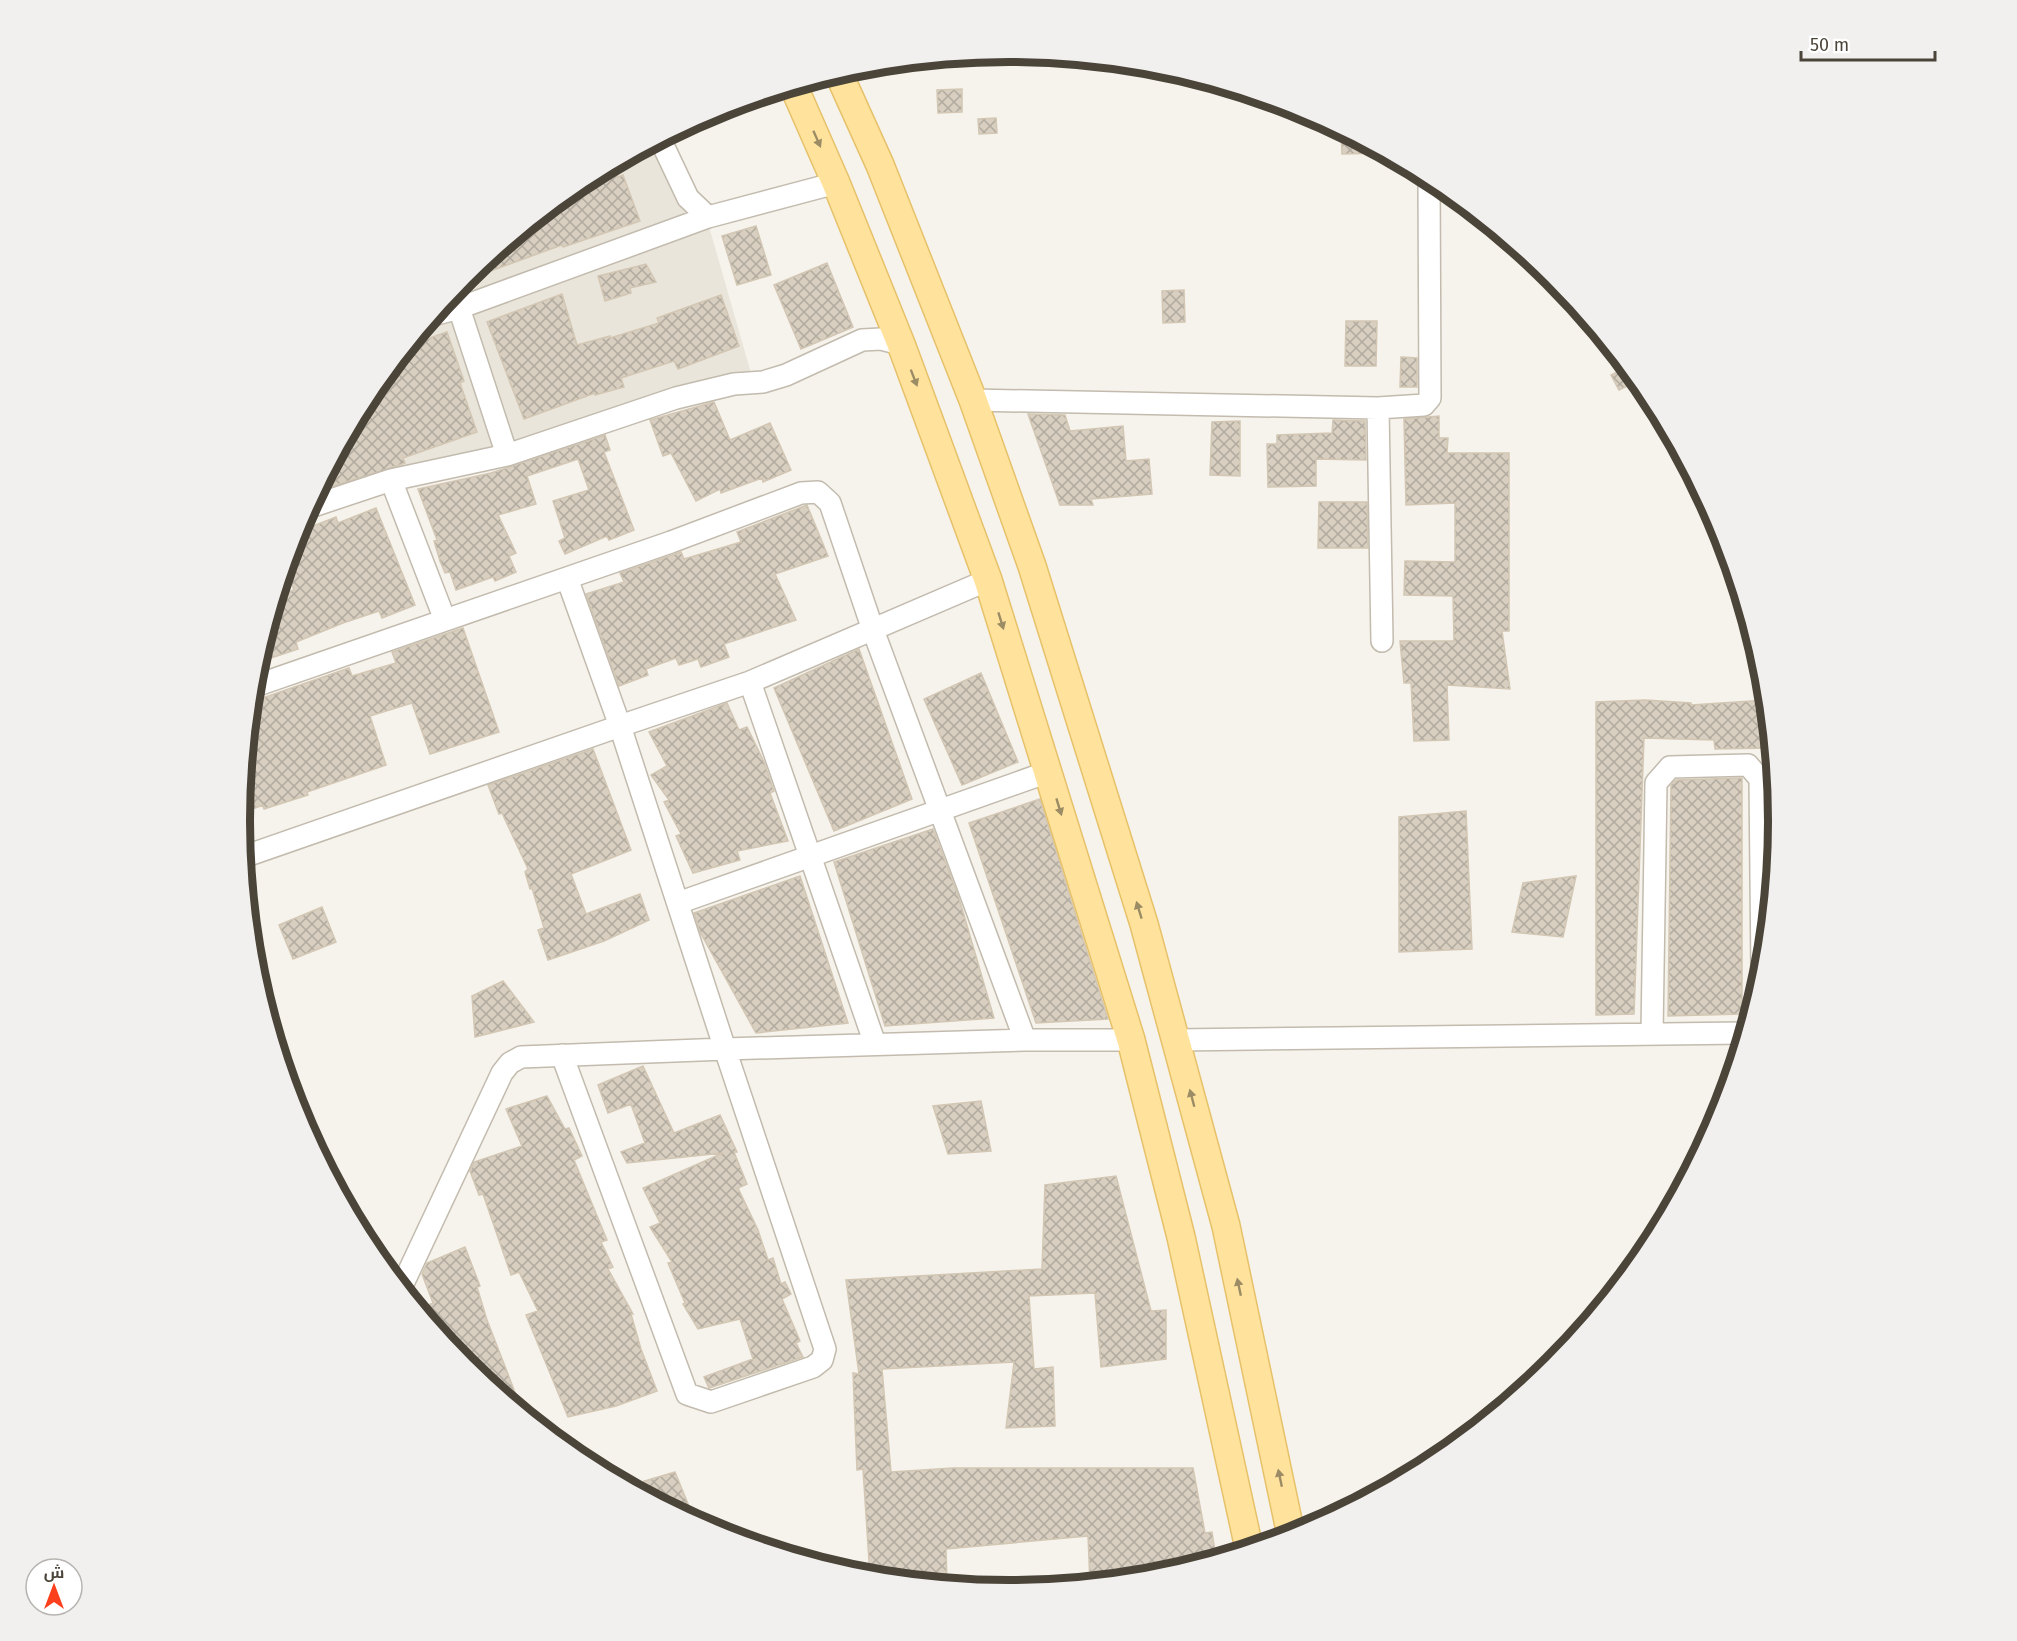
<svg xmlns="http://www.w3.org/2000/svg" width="2017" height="1641" viewBox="0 0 2017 1641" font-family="'Fira Sans',Cairo,sans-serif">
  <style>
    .residential { fill: #eae5da }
    .building { fill: url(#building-cross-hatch); stroke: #d3c7b4; stroke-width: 1.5 }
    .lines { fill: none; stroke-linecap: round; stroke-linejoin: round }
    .minor-casing { stroke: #c2bbae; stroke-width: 24 }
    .major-casing { stroke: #e6c16a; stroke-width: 30 }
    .minor { stroke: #fff; stroke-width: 21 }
    .major { stroke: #ffe39c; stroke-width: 27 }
    .oneway { fill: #9c8c66 }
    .rim { fill: none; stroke: #4b4439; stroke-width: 8 }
  </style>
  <defs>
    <pattern id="building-cross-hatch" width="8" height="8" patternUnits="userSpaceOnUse" patternTransform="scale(1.5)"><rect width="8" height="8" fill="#d8cfc1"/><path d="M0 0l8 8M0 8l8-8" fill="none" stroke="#b1aa9e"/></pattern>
  </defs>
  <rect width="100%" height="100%" fill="#f6f3ec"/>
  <path class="residential" d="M658,139l28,60 24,31 41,143 -246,81 -203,64 67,-125 96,-117 116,-96z"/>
  <path class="building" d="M962,89v23l-24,1 -1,-23z
    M996,118l1,15 -18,1 -1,-15z
    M1341,130l44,23 -43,1z
    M613,164l5,13 5,-2 17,46 -77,26 -1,-2 -102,37 121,-101z
    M756,226l15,49 -34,10 -15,-49z
    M827,263l26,64 -52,22 -27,-64z
    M646,264l10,18 -26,6 1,5 -26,8 -7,-25z
    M1184,290l1,32 -22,1 -1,-32z
    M562,294l15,51 33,-9v2l49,-15 -2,-5 64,-23 18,51 -61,23 -4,-8 -53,17 3,9 -29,8v-2l-71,26 -37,-97z
    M1346,321h31l-1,45h-31z
    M447,332l17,49 -4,2 17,49 -74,26 2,5 -8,3 -64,20 -2,-7 -10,4 48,-90 38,-47z
    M1401,357l16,1v29h-17z
    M1627,367l11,14 -19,9 -8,-15z
    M714,402l16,38 40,-17 21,47 -28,12 -1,-4 -41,15 -1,-4 -24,12 -25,-48 -8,3 -13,-36z
    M1028,414l37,1 5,16 53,-5 3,35 23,-2 3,35 -61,5 2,6h-33z
    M1439,416v22h9l-1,15h62v178h-7l8,58 -63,-4 2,55 -35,1 -3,-58h-7l-4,-42h54l-1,-45 -49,-1 1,-34 50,1v-59l-49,2 -2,-86z
    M1333,420l32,1 1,39 -50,-1v27l-48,1 -1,-43h10v-9l55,-2z
    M1240,421v55l-30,-1 2,-53z
    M605,435l5,15 -6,2 30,78 -25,10 -2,-4 -42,18 -6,-13 6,-3 -12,-37 36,-11 -11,-31 -51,17 9,28 -38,11 18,38 -7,3 7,16 -21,9 -2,-4 -37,13 -6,-18 -5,1 -5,-12 -6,-20 3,-1 -19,-51 73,-16z
    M1319,502h48l1,46h-50z
    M807,505l21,51 -53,18 21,46 -72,24 5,13 -28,10 -3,-8 -19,6 -3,-7 -30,11 2,6 -29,11 -33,-92 38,-12 -4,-9 61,-21 3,7 57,-17 -4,-10z
    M376,508l39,97 -33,13 -3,-7 -36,12 -47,19 2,7 -30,10 -6,-16 14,-46 18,-7 -9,-24 10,-33 41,-16 2,6z
    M463,628l36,104 -69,22 -18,-51 -42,13 16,49 -79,27 1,3 -44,14 -1,-4 -23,9 11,-112 98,-34 3,8 44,-13 -4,-11z
    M859,649l53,150 -78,32 -60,-143z
    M981,673l37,89 -56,23 -38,-86z
    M1645,700l46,3v2l75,-5 5,48 -56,1 -1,-9 -70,-2 -10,276 -38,1v-313z
    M727,703l12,27 8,-3 17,35 10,29 -4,2 18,48 -51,10 3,9 -47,13 -17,-37 5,-2 -17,-32 5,-2 -18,-25 16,-9 -18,-34z
    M593,749l38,101 -60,24 15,40 54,-20 9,26 -45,21 -56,19 -10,-30 6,-2 -12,-40 -2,1 -5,-17 3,-3 -26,-56 -3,1 -11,-29z
    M1742,778v236l-74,2 3,-231 5,-5z
    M1040,799l44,143 24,77 -72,4 -67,-200z
    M1466,811l6,138 -73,3v-135z
    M933,829l26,69 35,120 -109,8 -51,-164z
    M800,876l48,147 -92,10 -56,-101 -6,-19z
    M1576,876l-13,61 -51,-5 11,-49z
    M322,907l14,35 -43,17 -14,-34z
    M503,981l31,41 -59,15 -3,-41z
    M643,1066l31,67 46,-18 17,37h-3l13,32 -9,4 20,42 10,30 5,-2 8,26 4,-2 6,12 -9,5 18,42 -4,2 7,14 -94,31 -5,-11 49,-18 -13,-40 -42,10 -15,-25 2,-1 -17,-40 4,-1 -22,-35 10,-4 -17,-35 80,-35 -96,10 -6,-11 24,-9 -8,-22 -6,-17 -23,9 -10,-28z
    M547,1096l18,33 4,-1 13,28 -8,4 33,80 -6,2 12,25 -5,2 25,45h-2l10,35 16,42 -41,15 -48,11 -42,-102 12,-4 -19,-39 -8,3 -28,-81 -4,1 -9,-24 4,-9 48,-16 -16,-37z
    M981,1101l10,50 -43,3 -15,-48z
    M1116,1176l35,135 15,-1v49l-65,8 -6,-74 -66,3 5,73 19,-2 2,59 -49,2 8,-66 -132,7 9,103 62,-4h240l12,65 7,-1 4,26 -58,17 -68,7 -2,-46 -142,13 1,35 -77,-8 -7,-107 -6,1 -4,-97 6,1 -13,-94 196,-11 3,-84z
    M465,1247l15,39 -3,1 10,33 36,93 -59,-49 -29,-36 -9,-22 7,-3 -11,-29 5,-11z
    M675,1472l20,49 -67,-35z"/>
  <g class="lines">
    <g class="minor-casing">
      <path id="minor" d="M660,139l28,59 20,19
        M459,308l48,147
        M433,315l26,-7 249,-91 128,-34
        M973,400l405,8 46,-3 6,-7 -1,-221
        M1378,408l4,233
        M391,480l54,140
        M307,508l84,-28 116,-25 169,-57 58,-14 29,-2 23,-7 76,-35 19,-1 20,5
        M988,580l-238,102 -130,44 105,323 300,-9h106
        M750,682l125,362
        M252,687l419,-145 130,-49 17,-1 12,11 43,127 152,410
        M243,857l377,-131 -53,-148
        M678,903l370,-131
        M1652,1033l4,-250 14,-16 78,-2 12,14 2,195
        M1177,1040l567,-7
        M401,1288l101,-215 8,-10 11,-6 204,-8 100,300 -3,11 -9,7 -102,35 -24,-8 -125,-339"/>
    </g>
    <g class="major-casing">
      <path id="major" d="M838,72l42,93 93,235 59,166 112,358 82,302 65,309
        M793,85l43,98 65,161 87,236 111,357 32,103 50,197 68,311"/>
    </g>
    <use href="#minor" class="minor"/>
    <use href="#major" class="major"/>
  </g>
  <defs><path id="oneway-solid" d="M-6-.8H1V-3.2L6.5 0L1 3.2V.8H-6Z" transform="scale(1.5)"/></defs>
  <g class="oneway">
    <use href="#oneway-solid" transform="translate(817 139) rotate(66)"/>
    <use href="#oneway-solid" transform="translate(914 378) rotate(69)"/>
    <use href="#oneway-solid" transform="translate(1001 621) rotate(73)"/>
    <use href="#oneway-solid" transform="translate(1059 807) rotate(73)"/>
    <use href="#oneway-solid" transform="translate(1139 910) rotate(-107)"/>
    <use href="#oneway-solid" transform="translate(1192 1098) rotate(-105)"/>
    <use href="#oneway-solid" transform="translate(1239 1287) rotate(-102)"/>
    <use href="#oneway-solid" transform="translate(1280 1478) rotate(-102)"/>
  </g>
  <path d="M0 0H2017V1641H0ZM250 821a759 759 0 1 1 1518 0a759 759 0 1 1-1518 0Z" fill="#f1f0ef" fill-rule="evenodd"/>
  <path class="rim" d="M250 821a759 759 0 1 1 1518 0a759 759 0 1 1-1518 0Z"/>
  <g transform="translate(54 1587)"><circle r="28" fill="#ffffff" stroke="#b7b4b0" stroke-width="1.5"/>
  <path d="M0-4.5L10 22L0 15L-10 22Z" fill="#fc3f1d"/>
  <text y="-9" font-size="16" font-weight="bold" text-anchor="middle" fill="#4b4439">ش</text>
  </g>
  <path d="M1801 51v9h134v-9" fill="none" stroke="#4b4439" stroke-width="3"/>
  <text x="1810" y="51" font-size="18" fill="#4b4439" stroke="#ffffff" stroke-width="4.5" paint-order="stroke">50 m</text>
</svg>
